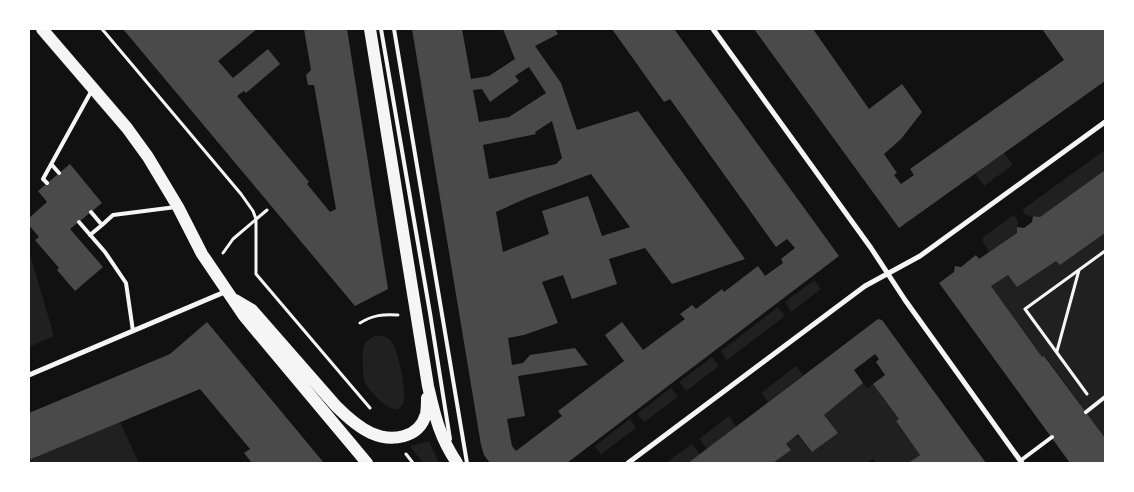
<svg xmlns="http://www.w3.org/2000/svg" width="1134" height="492" viewBox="0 0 1134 492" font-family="'Alegreya Sans',sans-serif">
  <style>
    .green { fill: #202020 }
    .building { fill: #4a4a4a; fill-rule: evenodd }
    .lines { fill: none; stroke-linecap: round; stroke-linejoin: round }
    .path { stroke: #f5f5f5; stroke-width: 3 }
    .service { stroke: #f5f5f5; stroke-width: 4 }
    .minor { stroke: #f5f5f5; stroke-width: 5 }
    .primary { stroke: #f5f5f5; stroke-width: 12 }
  </style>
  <rect width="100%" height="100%" fill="#111"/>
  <path class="green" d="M1105,150v20l-65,47 -14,-2 -4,-5z
    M1004,153l9,12 -29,21 -9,-12z
    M1014,215l4,6 -1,12 -28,19 -6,-10v-5z
    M1105,233v205l-60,-82 -3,1 -51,-71 17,-11 9,12 39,-26 4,4z
    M29,251l25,85 -25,11z
    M814,280l7,9 -30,23 -6,-10z
    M778,307l7,9 -58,44 -6,-9z
    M375,336c5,0 10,-1 14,3 9,6 17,51 15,62 -1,4 -3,7 -7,8 -9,3 -30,-20 -33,-29 -1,-5 -2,-30 0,-34 2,-5 6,-8 11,-10z
    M712,357l7,9 -33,25 -7,-9z
    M796,366l7,9 -35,27 -7,-9z
    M863,383l4,5 6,-4 26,35 -3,2 24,34 -12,8h-32l-3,-4 -6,4h-94l18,-13 -5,-6 12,-9 14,17 25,-19 -13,-18z
    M671,388l7,9 -34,25 -7,-8z
    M729,416l7,11 -29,22 -8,-10z
    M630,419l6,9 -35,26 -6,-8z
    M120,422l19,41h-110v-3z
    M429,441l10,22h-16l-13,-17z
    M692,444l8,10 -12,9h-22z"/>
  <path class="building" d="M123,29h134l-39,32 15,17 35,-29 12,15 -34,29 -2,-2 -7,5 72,86 -2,2 23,28 6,-3 -22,-124h-6l-2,-10 5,-5 -7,-41h43l41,260 -33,17z
    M412,29h50l9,50 18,-3 26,-17 -12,-30h52l3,5 -23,12 26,37 16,47 61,-19 107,148 -73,25 -27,-36 -36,11 8,25 -45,15 -9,-24 -21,7 16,41 -34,12 -16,3 4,27 11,-2 7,-8 45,-7 13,17 -70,11 7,40 -18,3 5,27 4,5 46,-35 -4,-5 66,-50 -19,-26 17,-13 21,28 42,-31 -5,-5 12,-9 4,4 26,-20 2,3 34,-26 7,10 18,-13 -2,-4 14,-11 -8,-9 -11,8 -106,-148 -6,3 -52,-73h62l165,227 -272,207h-77l-6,-8 -3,-10zM529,67l17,26 -37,24 -30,5 -6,-32 9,-1 8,13 29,-21 -4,-5zM552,121l10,37 -6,6 -67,15 -6,-34 53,-11 -1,-2zM591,174l39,53 -28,9 -14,-40 -46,15 7,23 -46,18 -7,-40 31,-14z
    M754,29h59l56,80 33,-25 20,28 -21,27 -17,15 13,19 -3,2 7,9 13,-9 -4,-6 154,-109 -22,-31h63v52l-206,147z
    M70,164l32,39 -32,26 33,38 -28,24 -18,-21 2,-2 -24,-28 4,-3 -10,-12v-7l18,-16 -9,-11z
    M1105,170v63l-45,32 -4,-4 -39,26 -9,-12 -17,11 51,71 2,-1 61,82v25h-35l-131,-180 15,-11 1,-6 6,1 15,-12 3,4 38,-26v-6l7,1 8,-6 1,-6 7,1z
    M878,319l4,1 104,143h-78l12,-8 -24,-34 3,-2 -26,-35 12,-9 -9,-13 3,-3 -4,-5 -21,16 9,13 -39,32 14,18 -26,19 -14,-18 -12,10 5,6 -18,13h-85z
    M207,322l117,141h-72l-8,-10 6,-4 -50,-60 -171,71v-47l141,-59z"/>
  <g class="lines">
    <path class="path" d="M102,29l139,165 12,17 3,8v55l114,134
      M223,253l10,-14 34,-29
      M360,323c13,-8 23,-9 38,-8
      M1057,351l22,-81
      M1087,394l-62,-85 80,-58
      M406,454l7,9"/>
    <path class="service" d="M381,29l49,284 20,126
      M394,29l73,434
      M52,165l7,8
      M47,183l-4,-4 49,-89
      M91,212l11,13 11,-10 63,-8
      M79,222l26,30 21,31 7,48
      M90,235l12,-10
      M1086,412l19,-15
      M1020,461l32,-24"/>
    <path class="minor" d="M713,29l158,219 34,52 117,163
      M29,375l198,-84
      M628,463l237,-177 55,-30 185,-134"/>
    <path class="primary" d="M42,29l85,99 21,29 30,50 24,47 42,62 123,147
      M370,29l58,357c7,30 11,50 29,77
      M235,300l17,10 84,96c10,10 22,21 35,27 20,9 48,6 55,-19 1,-5 1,-11 1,-16"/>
  </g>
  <rect width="1134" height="492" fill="none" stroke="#ffffff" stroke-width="60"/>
</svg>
